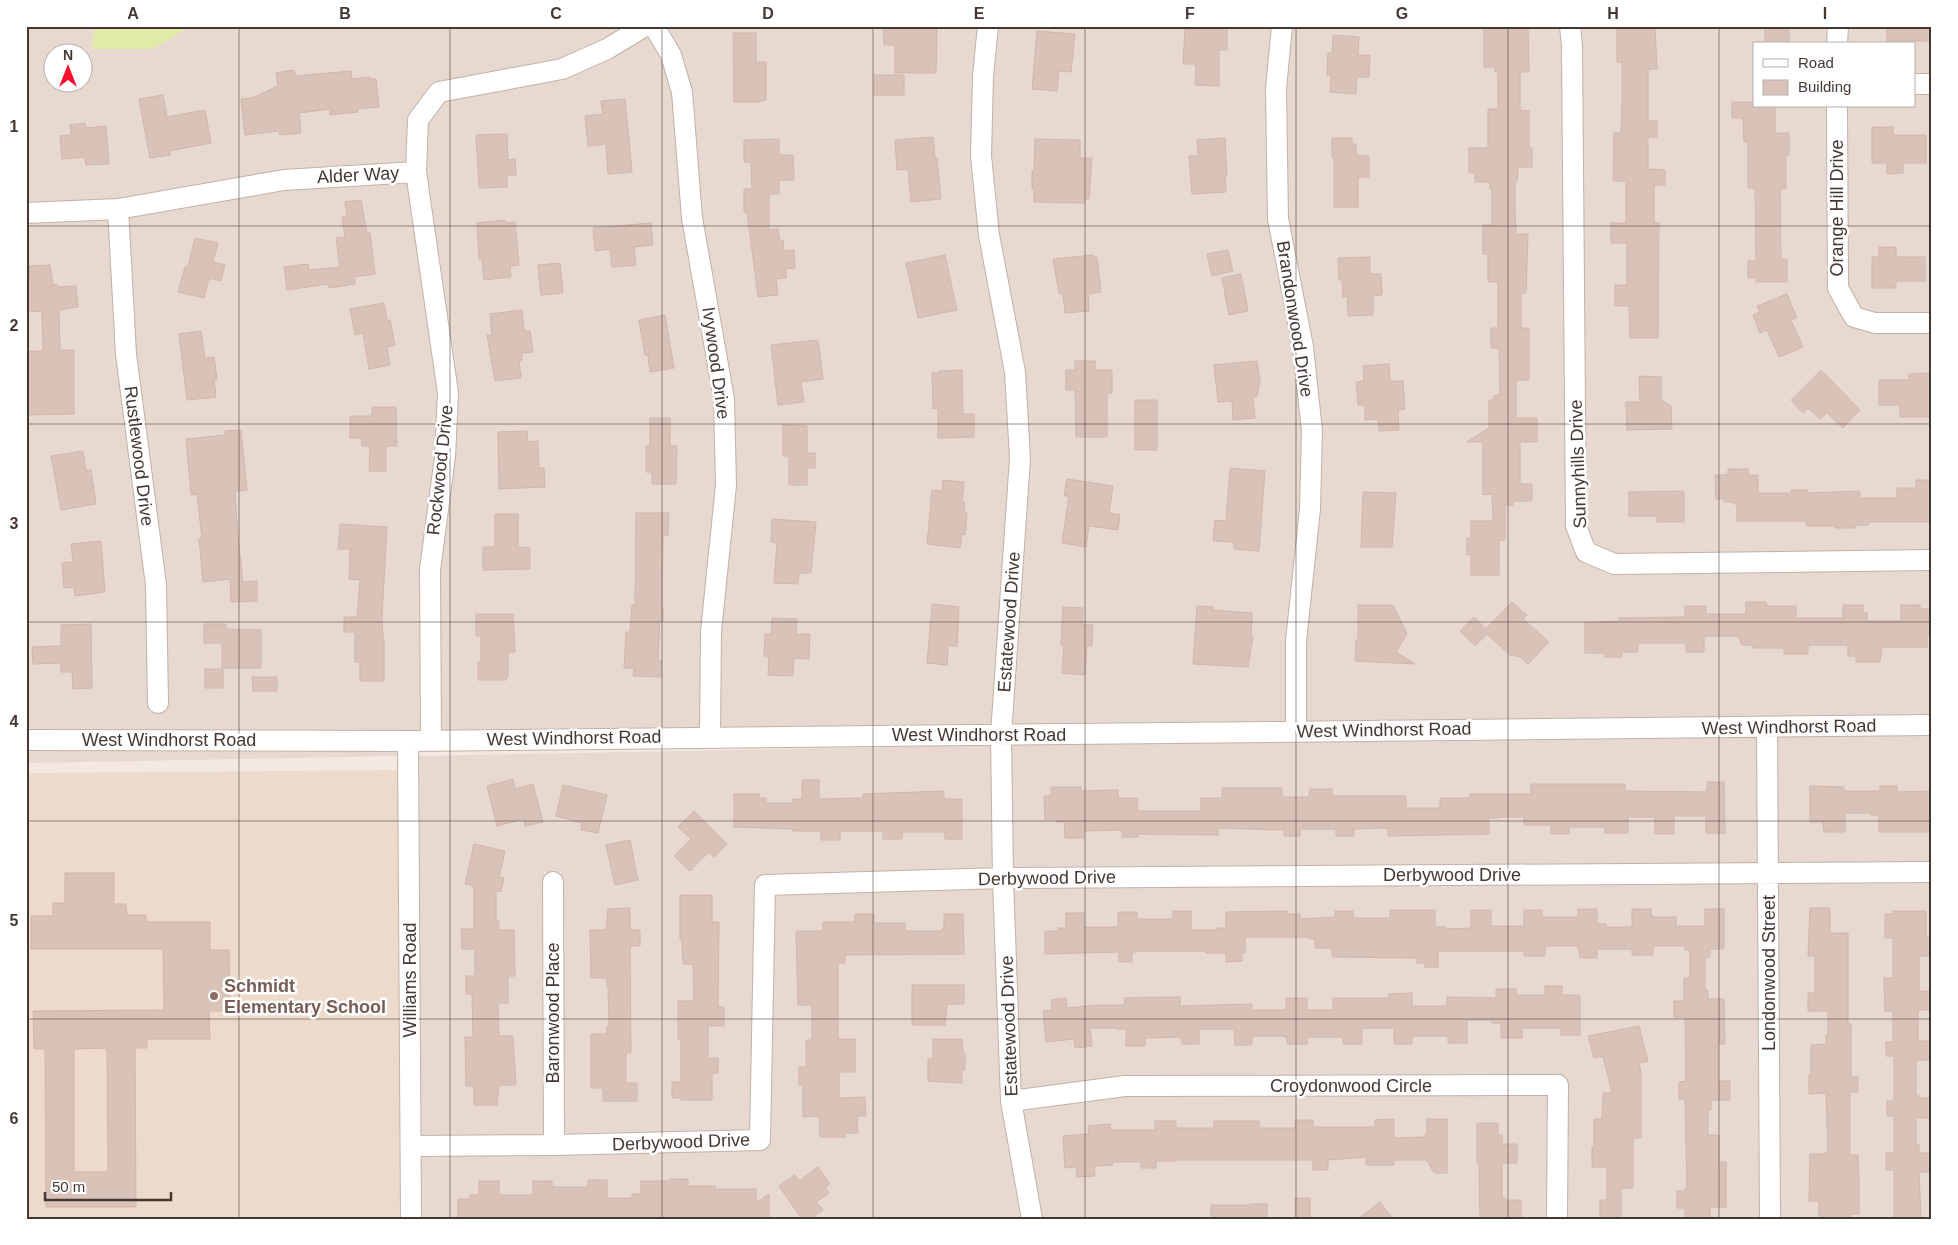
<svg xmlns="http://www.w3.org/2000/svg" width="1958" height="1245" viewBox="0 0 1958 1245" font-family="Arial,sans-serif">
  <style>
    .residential { fill: #e7d9cf; fill-rule: evenodd }
    .education { fill: #eedaca }
    .green { fill: #e0eca6 }
    .building { fill: #d9c3b9; stroke: #d1b6a9; fill-rule: evenodd }
    .lines { fill: none; stroke-linecap: round; stroke-linejoin: round }
    .minor-casing { stroke: #c2b1a7; stroke-width: 22 }
    .minor { stroke: #fff; stroke-width: 20 }
    .grid { fill: none; stroke: #453832; stroke-width: 1; stroke-opacity: 0.55 }
    .education-dot { fill: #8d6e63; stroke: #fff; stroke-width: 2 }
    .labels { text-anchor: middle; dominant-baseline: central; stroke-width: 5; stroke-linejoin: round; paint-order: stroke }
    .street-label { font-size: 18px; fill: #453832; stroke: #fff }
    .education-label { font-size: 18px; font-weight: bold; fill: #785e54; stroke: #fff; text-anchor: start }
    .neatline { fill: none; stroke: #453832; stroke-width: 2 }
    .grid-label { font-size: 16px; text-anchor: middle; font-weight: bold; fill: #453832 }
  </style>
  <rect width="100%" height="100%" fill="#f3e9e2"/>
  <path class="residential" d="M26,26h69l-3,23h60l39,-23h435l-22,14 -44,19 -123,24 -30,80 -124,7 -165,29 -92,4zM52,52h30v30h-30z
    M664,26h315l32,432 -18,267 -274,2 1,-95 15,-146z
    M997,26h276l22,322 8,83 -1,77 -15,213 -276,4 18,-266 -32,-225 -7,-78 1,-79z
    M1290,26h271l22,535 31,13 318,-4v145l-628,6v-80l15,-131 -32,-292 -2,-128z
    M1579,26h249v18h-74v62h74l23,220 24,7h57v217l-316,5 -23,-10 -8,-21z
    M1847,26h85v48l-18,1v-31h-68z
    M648,35l15,25 11,34 42,306 2,85 -16,242 -263,3 -1,-160 16,-111 -29,-287 1,-48 17,-23 122,-23 45,-20z
    M1914,94h18v219h-56l-17,-5 -13,-23v-179h68z
    M408,183l31,210 -17,337h-396v-507l84,-4 37,367 2,126h17l-1,-128 -30,-231 -7,-136 157,-28z
    M1932,735v127l-155,2 -1,-127z
    M1758,737l1,127 -748,5 -1,-125z
    M992,745l2,124 -229,6 -14,255 -189,5 -1,-263h-17l1,263 -125,1 -1,-380z
    M26,750h373v6l-373,7z
    M1932,882v337h-153l-2,-336z
    M1759,883l2,336h-195l1,-134 -548,5 -7,-202z
    M994,889l29,330h-603v-63l142,-1 198,-6 14,-255z
    M1549,1095v124h-508l-19,-110 103,-13z"/>
  <path class="education" d="M400,770l4,449h-378v-446z"/>
  <path class="green" d="M95,26h96l-39,23h-60z"/>
  <path class="building" d="M883,26h54l-1,47h-41v-28h-11z
    M1494,26h34l1,46h-9v38l9,1v37h3v19h-14l-1,15h-2v25l1,27h12l-2,59h-5v35h8v52h-13v38h21v24h-17v42h12v17h-19v4h-8v35h-6v35h-28v-21l-4,1v-17h4v-17h22l-1,-27 -9,1v-53h-16l22,-14v-28h5v-4l6,-2 -1,-46h-8v-20h7v-46h-10v-28h-5v-29h9v-36h-2v-7h-15v-9h-6v-25h19v-39h10v-37h-3v-5h-11v-40z
    M1617,26h38l2,43h-9v52h9v16h-9v32l17,1v15h-11v38h5l-1,115h-28l-1,-32h-14v-21h12v-42h-16v-20h15v-42h-13l1,-48h7l1,-33v-38h-5z
    M1765,26h24v18h-24z
    M1887,26h45v15h-45z
    M1196,28h31v22h-8v36l-24,-1 1,-21h-13l2,-35 11,1z
    M1037,31l38,3 -4,38 -12,-1 -2,20 -25,-2z
    M733,33h23v29h10v38l-8,2h-24z
    M1333,35l26,2 -1,18h12l-1,22h-12l-1,17 -26,-2 1,-16 -4,-1 1,-22h4z
    M294,70l1,6 56,-5 1,8 18,-2v2h6l3,28 -22,2 1,3 -28,3v-6l-31,4 2,20 -21,2 -1,-4 -34,4 -4,-36 11,-1 26,-12 -2,-13z
    M874,75h30v20h-30z
    M163,95l4,22 38,-7 6,33 -42,8 1,4 -20,3 -11,-59z
    M625,99l7,73 -24,2 -2,-30 -18,2 -3,-30 18,-2 -2,-13z
    M1732,102h22v4h21v27h14v22h-3v34h-6l1,70h6v23h-31v-4h-8v-17h8l-1,-73h-7v-46h-4l-1,-24h-11z
    M85,123l1,5 20,-2 3,38 -23,1 -1,-8 -23,2 -2,-23 11,-1 -1,-10z
    M1872,127h21v8h33v28h-23v10l-16,1v-11h-15z
    M507,134l1,26 7,-1 1,16h-9v12l-28,1 -3,-53z
    M933,137l2,21h2l4,41 -30,3 -3,-33 -11,1 -2,-30z
    M1225,138l2,38h-2l1,16 -34,2 -3,-38h9l-1,-16z
    M1332,138h20v6h4v11l13,1v21h-11v30h-24v-49h-2z
    M779,139v16h14l1,25h-15v14h-10v36l9,-1 2,12 3,-1 1,11 10,-1 1,18 -9,1v9l-10,1 2,16 -20,2 -11,-85h-3v-23h8l-1,-27h-7v-22z
    M1035,139l45,1v18h12l-3,41h-5v4l-50,-1v-13h-2v-18h2z
    M361,200l6,33h3l5,41 -21,3 1,7 -26,4 -1,-4 -41,6 -3,-23 24,-3 1,6 31,-3 -4,-29 9,-1 -3,-20 5,-1 -2,-14z
    M505,220l1,3 9,-1 4,43 -9,1 1,11 -27,3 -2,-22 -3,1 -2,-36z
    M651,223l2,22 -19,2 2,18 -24,2 -2,-18 -15,2 -2,-23z
    M195,238l23,5 -5,19 12,3 -4,16 -12,-3 -5,20 -26,-6 7,-25h3z
    M1879,247h17v10h29v24h-29v7h-24v-31h7z
    M1228,250l5,21 -21,5 -5,-22z
    M945,255l12,55 -39,8 -12,-55z
    M1093,255l1,3 3,-1 4,35 -13,2 1,17 -24,2 -2,-19h-4l-6,-35z
    M1370,257v17h11l1,21 -9,1v19l-25,1 -1,-20 -4,1 -1,-17h-3l-1,-22z
    M560,263l3,30 -22,2 -3,-30z
    M50,265l3,20 4,-1v3l19,-1 2,21 -19,3 1,40h14v64l-48,1v-64h17l-1,-40 -16,1v-32l4,-1 -1,-13z
    M1241,274l7,37 -19,4 -7,-37z
    M1787,294l10,24 -6,2 12,27 -24,10 -12,-27 -7,3 -7,-18 7,-3 -3,-6z
    M384,303l3,17h3l5,25 -8,2 3,18 -21,4 -6,-36 -8,2 -5,-26z
    M522,310l2,21h6l3,21 -11,1v7l-3,1 2,17 -26,3 -8,-46h5l-2,-21z
    M665,315l9,53 -24,4 -2,-17h-3l-6,-35z
    M201,331l4,27 9,-1 3,23h-3l2,17 -29,3 -8,-66z
    M818,340l5,39 -22,3 3,20 -26,3 -7,-60z
    M1075,361h20v9h17v23h-5v44h-31l-1,-47h-9v-20h9z
    M1257,361l3,19 -3,16 -4,2 2,20 -22,2 -1,-19 -14,1 -4,-37z
    M1389,364l1,17h13l2,28 -7,1 1,20 -20,1 -1,-12 -13,1v-15h-7l-2,-23 8,-1 -1,-15z
    M962,370l1,44h11v23l-36,1v-30l-5,1 -1,-36h7v-2z
    M1821,370l39,40 -17,18 -16,-15 -7,6 -12,-11 -5,5 -12,-13z
    M1932,373v33h-2v11h-30v-12h-21v-25h30v-6z
    M1639,376l22,1v23l10,6 1,23 -45,1 -1,-28h14z
    M1135,400h22v50h-22z
    M372,407h24l1,39h-11v25h-17l1,-25h-8v-8h-12v-22h22z
    M650,418h20v28h7l-1,38h-24v-12h-6v-26h4z
    M783,425l24,1v27h8v15h-8v17h-18v-29h-6z
    M241,430l6,60 -12,1 3,45 5,46 14,-1v20l-26,1 -1,-23 -27,3 -4,-43h3l-5,-45 -6,1 -5,-56 39,-4v-4z
    M527,431l1,11 10,-1 1,27h5l1,19 -46,2 -1,-57z
    M83,451l3,20 5,-1 5,34 -35,6 -10,-54z
    M1230,468l35,3 -6,80 -25,-2v-7l-21,-1 2,-21 11,1z
    M1728,469h20v6h10v18h33v-3h16v3l53,-2v7h37v-10h19v-8h16v42h-64v3h-13v3h-20v-2h-29v-5h-69v-17h-3v-2h-10v-3h-8l-1,-24h13z
    M1067,479l46,7 -4,27 11,2 -2,15 -29,-4 -3,21 -24,-4 7,-47h-5z
    M943,480l21,2 -2,20h3l-1,11h3l-2,22 -3,-1 -2,14 -33,-4 5,-54 10,1z
    M1684,491v31h-27v-6h-28v-24z
    M1363,492l33,1 -4,54h-31z
    M636,513h33l-1,22h-5l-1,72h1v14l-3,-1 -2,40 4,1 -1,16 -28,-1 1,-8h-10l2,-36h4l2,-27h3z
    M495,514h23v33l12,1v21l-47,1v-23h12z
    M772,519l44,3 -5,51h-12l-1,11 -24,-1 3,-40 -6,-1z
    M340,524l47,3 -5,90 1,22h1v42h-24v-19h-5v-30h-11v-15h13l3,-37 -11,-1 1,-30h-12z
    M101,541l4,51 -30,4 -1,-9 -10,1 -2,-25 11,-1 -2,-18z
    M1512,602l15,13 -4,4 26,23 -21,22 -9,-8 -2,1 -4,-3 -2,2 -24,-22 -12,12 -15,-15 14,-14 12,12z
    M1746,602h20l1,4h29v12h47v-13h20v8h4v8h34v-16h19v4h12v26h-5v12h-45l-2,15h-24v-6h-8v-11h-40v9h-24v-6h-31v-3h-11l-4,-9h-34v16h-18v-9h-48v9h-16v5h-17v-4h-20v-30l34,-2v-3l66,-1v-11h21v8h40z
    M932,604l27,3 -2,39h-9l-1,19 -20,-2z
    M1358,605h35l14,29 -11,18 19,12 -60,-3 1,-21h2z
    M1197,606l16,1v3l39,3 -1,23h2l-5,31 -55,-3z
    M1063,607l20,1 -1,16 11,1 -1,21h-5l-2,29 -23,-2 2,-28h-3z
    M476,614h37l2,38h-7v25h-2v3h-28v-18h3v-26h-5z
    M772,618l25,1 -1,15h14l-1,25 -15,-1 -1,18 -25,-1 1,-19h-5l1,-22h6z
    M91,624l1,64 -19,1 -1,-17h-11v-9l-28,1 -1,-17 29,-1v-21z
    M204,624h22v5l35,1v38h-39v-25h-18z
    M205,669h18v19h-18z
    M252,677h25v14h-24z
    M513,779l2,10 18,-5 10,38 -18,4 -1,-7 -27,7 -10,-40z
    M802,780h17v19l44,-1v-4l81,-3v8h18v40h-17v-7h-43v7h-19v-8h-43v9h-19v-9h-28v-2l-59,-2v-33h25v4h7v5h27v-4h9z
    M1707,782h17l1,51h-19v-17h-32v18h-19v-17h-27v16h-23v-6h-36v7h-18v-9h-27v-8h-26v1h-9v16l-101,2v-8l-34,1v7h-18v-7h-36v7h-16v-6l-66,-2v7l-80,-1v3h-16v-7l-38,1v7h-19l-1,-16h-8v-3h-11l-1,-23h7v-9h30v4l37,-1v8h19l1,13h63v-13h21v-10h60v9h27l1,-8h22v7h74v12h34v-10h30v-4h61v-10h94v7l82,1z
    M563,785l44,10 -9,38 -17,-3 1,-7 -26,-7z
    M1810,786l34,1v4h36v-5h17v6l35,-1v41h-53v-17h-8v-2h-26v19h-21l-1,-10h-13z
    M694,811l33,33 -13,13 -5,-5 -19,19 -16,-15 17,-17 -13,-12z
    M630,840l8,40 -23,5 -9,-40z
    M474,844l31,7 -6,26 5,1 -3,14 -5,-1v30h3v9h15l1,46h-7v27h-10l1,33h14l3,49h-17l-2,20h-23v-19h-8l-1,-49h8l-1,-43h-6v-18h9v-27h-13l-1,-20h13v-43l-9,-2z
    M65,873h49v31h12l1,11h19v7h64v28h19l1,61h-21l1,28h-63v9h-12l1,159h-90l-1,-158h-11l-1,-38 131,-1 -1,-61h-132v-33h22v-13h12zM107,1048l1,124h-34v-123z
    M680,895h32v27h7l-1,85h6v19h-16v32h10v15h-6v27h-31v-2h-9v-16h9v-43h-3v-38h16l-1,-37h-10l-1,-24h-2z
    M630,908v22h10v16h-9l-1,2 1,105h-5v30h11v18h-34v-13h-12v-54h16v-8h2l-1,-40h-1v-8h-16l-1,-48h16l2,-21z
    M1810,908h20v25h18v91h3v53h7v15h-8v63h8l1,27v32h-8v5h-32v-18h-10l1,-47h15v-2h3l-2,-59 -17,1v-19h2v-30l15,-1v-9h2v-24h-20v-18h7v-37h-7z
    M1578,909h19v15h9v3h26v-18h19v6l4,2h21v9h29v-17h19v40h-14v8h-5v33h3v9h16l1,45h-7v37h12v19h-19v10h-3v25h11v27h7v45h-16v12h-25v-11h-8v-17h8v-2h2l-2,-90h-6v-17l7,-1 -1,-64h-11v-16h10v-23h6v-28h-5v-4h-32v9h-21v-6h-35v9h-17l-2,-12h-33v10h-21v-5h-86v16h-13v-4h-8v-5l-85,-1v-9h-17v-9h-6v-2h-64v16h-3v8l-16,1v-9h-20l-1,-2h-68l-5,2v9h-13v-10l-74,2v-23h13v-3h8v-15h18v14h34v-15h19v7h36v-8h18v19h26v-2h9v-16l61,-1v3h13v5l35,-2v-6h18v7h37v-8h45v17h10v2l26,-1v-18h20v16h33v-16h18v7h36z
    M1893,911h33v27h6v18h-13v35h13v19h-14v31h14v19h-16v36h4v2h12v20h-16v27h3v8h13v19h-13l2,47h-27v-49h-8v-17h8v-37h-7v-15h7v-45h-8v-14h7v-31h-8l-1,-33h9v-40h-8v-24h8z
    M855,914h19v9h31v8h37v-2h2v-15h19l1,40 -119,1v8h-7v76h17v33h-16v26l26,-1 1,19h-9l1,17h-13v4h-25l-1,-21 -16,1v-32h-4v-18h7v-27h6v-35h-14l-2,-74h27v-9h32z
    M912,985h52v19h-17l-2,21h-33z
    M1545,986h17v9h18v40h-19v-7h-39v10h-21v-15h-9v-3h-25v23h-19v-7h-36v8h-18v-16h-30l-2,1v15h-19v-7h-36v7h-20v-7l-4,-1h-31v9h-17l-1,-16h-35v15h-17l-1,-7 -36,1v8h-19v-17h-9v-1h-27l2,18 -17,2 -1,-9 -28,3 -3,-31 9,-1 -1,-10 15,-2 1,10 31,-3h27l-1,-7 39,-1h17v9l72,-2v6h34v-12h21v12h26v-12h56v-4l23,-1v13h35v-9l49,1v-9h20v6h29z
    M1639,1026l9,35 -9,2 2,10v65h-8v50h-12v31h-21v-19h7v-33h-15v-20h2v-28h8l1,-26h9l-9,-37 -9,2 -6,-22z
    M933,1039h29l1,14h2v17h-3v13l-34,-2v-22h5z
    M1394,1119v19l31,-1v-3h2v-15h20v54h-13l-7,-13h-33v5h-28v-8l-38,3v10h-15v-10h-137v1h-20v7h-15v-6h-28v3l-19,1 1,10 -18,1 -1,-10 -11,1 -2,-32 26,-2 -1,-8 22,-2 1,6h44v-9h21v7h38v-7h45v7h36v-8h18v7h62v-7z
    M1477,1123h21v12h4v9h15v19h-15v35h3v2h16v19h-41l-1,-56h-2z
    M818,1167l12,17 -5,3 4,6 -13,9 7,8 -13,9h-8l-23,-33 16,-11 4,6z
    M670,1179h18v7h27v3h41v14l13,-9v25h-311v-20h12v-4h9v-14h20v14h34v-14h19v6h36v-7h19v18h25v-4h9v-13h29z
    M1295,1198h15v21h-15z
    M1380,1202l13,17h-35z
    M1250,1204h17v15h-56v-14h39z"/>
  <g class="lines">
    <g class="minor-casing">
      <path id="minor" d="M654,26l17,29 11,37 10,126 32,181 2,86 -15,147 -1,104
        M988,26l-5,50 -2,80 8,79 26,137 5,86 -19,277 2,143 8,223 21,118
        M1282,26l-6,63 2,130 25,128 9,84 -2,78 -14,132v90
        M1570,26l2,20 4,480 10,26 28,12 318,-4
        M1837,44l1,-18
        M1914,84h18
        M1837,106l1,182 16,29 21,6h57
        M118,209l8,145 30,231 2,118
        M26,213l92,-4 166,-29 132,-8
        M1767,727l3,492
        M26,740l382,1 1524,-16
        M431,740l-1,-170 15,-113 3,-64 -32,-221 2,-52 21,-28 123,-23 45,-20 38,-23
        M408,741l3,478
        M553,882l1,263
        M1011,1101l114,-15 433,-1 -1,134
        M411,1146l143,-1 206,-5 5,-255 238,-7 929,-6"/>
    </g>
    <use href="#minor" class="minor"/>
  </g>
  <path class="grid" d="M239,26v1193M450,26v1193M662,26v1193M873,26v1193M1085,26v1193M1296,26v1193M1508,26v1193M1719,26v1193M26,226h1906M26,424h1906M26,622h1906M26,821h1906M26,1019h1906"/>
  <circle class="education-dot" cx="214" cy="996" r="5"/>
  <g class="labels">
    <g class="street-label">
      <text transform="translate(358 175) rotate(-3)">Alder Way</text>
      <text transform="translate(1837 208) rotate(-90)">Orange Hill Drive</text>
      <text transform="translate(1295 319) rotate(81)">Brandonwood Drive</text>
      <text transform="translate(716 363) rotate(82)">Ivywood Drive</text>
      <text transform="translate(139 456) rotate(83)">Rustlewood Drive</text>
      <text transform="translate(1578 464) rotate(-92)">Sunnyhills Drive</text>
      <text transform="translate(440 470) rotate(-84)">Rockwood Drive</text>
      <text transform="translate(1009 622) rotate(-86)">Estatewood Drive</text>
      <text transform="translate(1789 727) rotate(-1)">West Windhorst Road</text>
      <text transform="translate(1384 730) rotate(-1)">West Windhorst Road</text>
      <text x="979" y="735">West Windhorst Road</text>
      <text transform="translate(574 738) rotate(-1)">West Windhorst Road</text>
      <text x="169" y="740">West Windhorst Road</text>
      <text x="1452" y="875">Derbywood Drive</text>
      <text transform="translate(1047 878) rotate(-1)">Derbywood Drive</text>
      <text transform="translate(1769 973) rotate(-90)">Londonwood Street</text>
      <text transform="translate(410 980) rotate(-90)">Williams Road</text>
      <text transform="translate(553 1013) rotate(-90)">Baronwood Place</text>
      <text transform="translate(1009 1026) rotate(-92)">Estatewood Drive</text>
      <text x="1351" y="1086">Croydonwood Circle</text>
      <text transform="translate(681 1142) rotate(-2)">Derbywood Drive</text>
    </g>
    <g class="education-label">
      <text x="224" y="986">Schmidt<tspan x="224" dy="21">Elementary School</tspan></text>
    </g>
  </g>
  <rect width="1958" height="1245" fill="none" stroke="#ffffff" stroke-width="55"/>
  <rect x="1753" y="42" width="162" height="65" fill="#ffffff" stroke="#b5afad"/>
  <rect x="1763" y="59" width="25" height="8" fill="#ffffff" stroke="#b5afad"/>
  <text x="1798" y="68" font-size="15" fill="#453832">Road</text>
  <rect x="1763" y="80" width="25" height="15" fill="#d9c3b9" stroke="#b5afad"/>
  <text x="1798" y="92" font-size="15" fill="#453832">Building</text>
  <g transform="translate(68 68)"><circle r="24" fill="#ffffff" stroke="#b5afad"/>
  <path d="M0-4L9 19L0 12L-9 19Z" fill="#ff0d2d"/>
  <text y="-8" font-size="14" font-weight="bold" text-anchor="middle" fill="#453832">N</text>
  </g>
  <path d="M45 1192v8h126v-8" fill="none" stroke="#453832" stroke-width="2.5"/>
  <text x="52" y="1192" font-size="15" fill="#453832" stroke="#ffffff" stroke-width="4" paint-order="stroke">50 m</text>
  <rect x="28" y="28" width="1902" height="1190" class="neatline"/>
  <g class="grid-label">
    <text x="133" y="19">A</text>
    <text x="345" y="19">B</text>
    <text x="556" y="19">C</text>
    <text x="768" y="19">D</text>
    <text x="979" y="19">E</text>
    <text x="1190" y="19">F</text>
    <text x="1402" y="19">G</text>
    <text x="1613" y="19">H</text>
    <text x="1825" y="19">I</text>
    <text x="14" y="132">1</text>
    <text x="14" y="331">2</text>
    <text x="14" y="529">3</text>
    <text x="14" y="727">4</text>
    <text x="14" y="926">5</text>
    <text x="14" y="1124">6</text>
  </g>
</svg>
